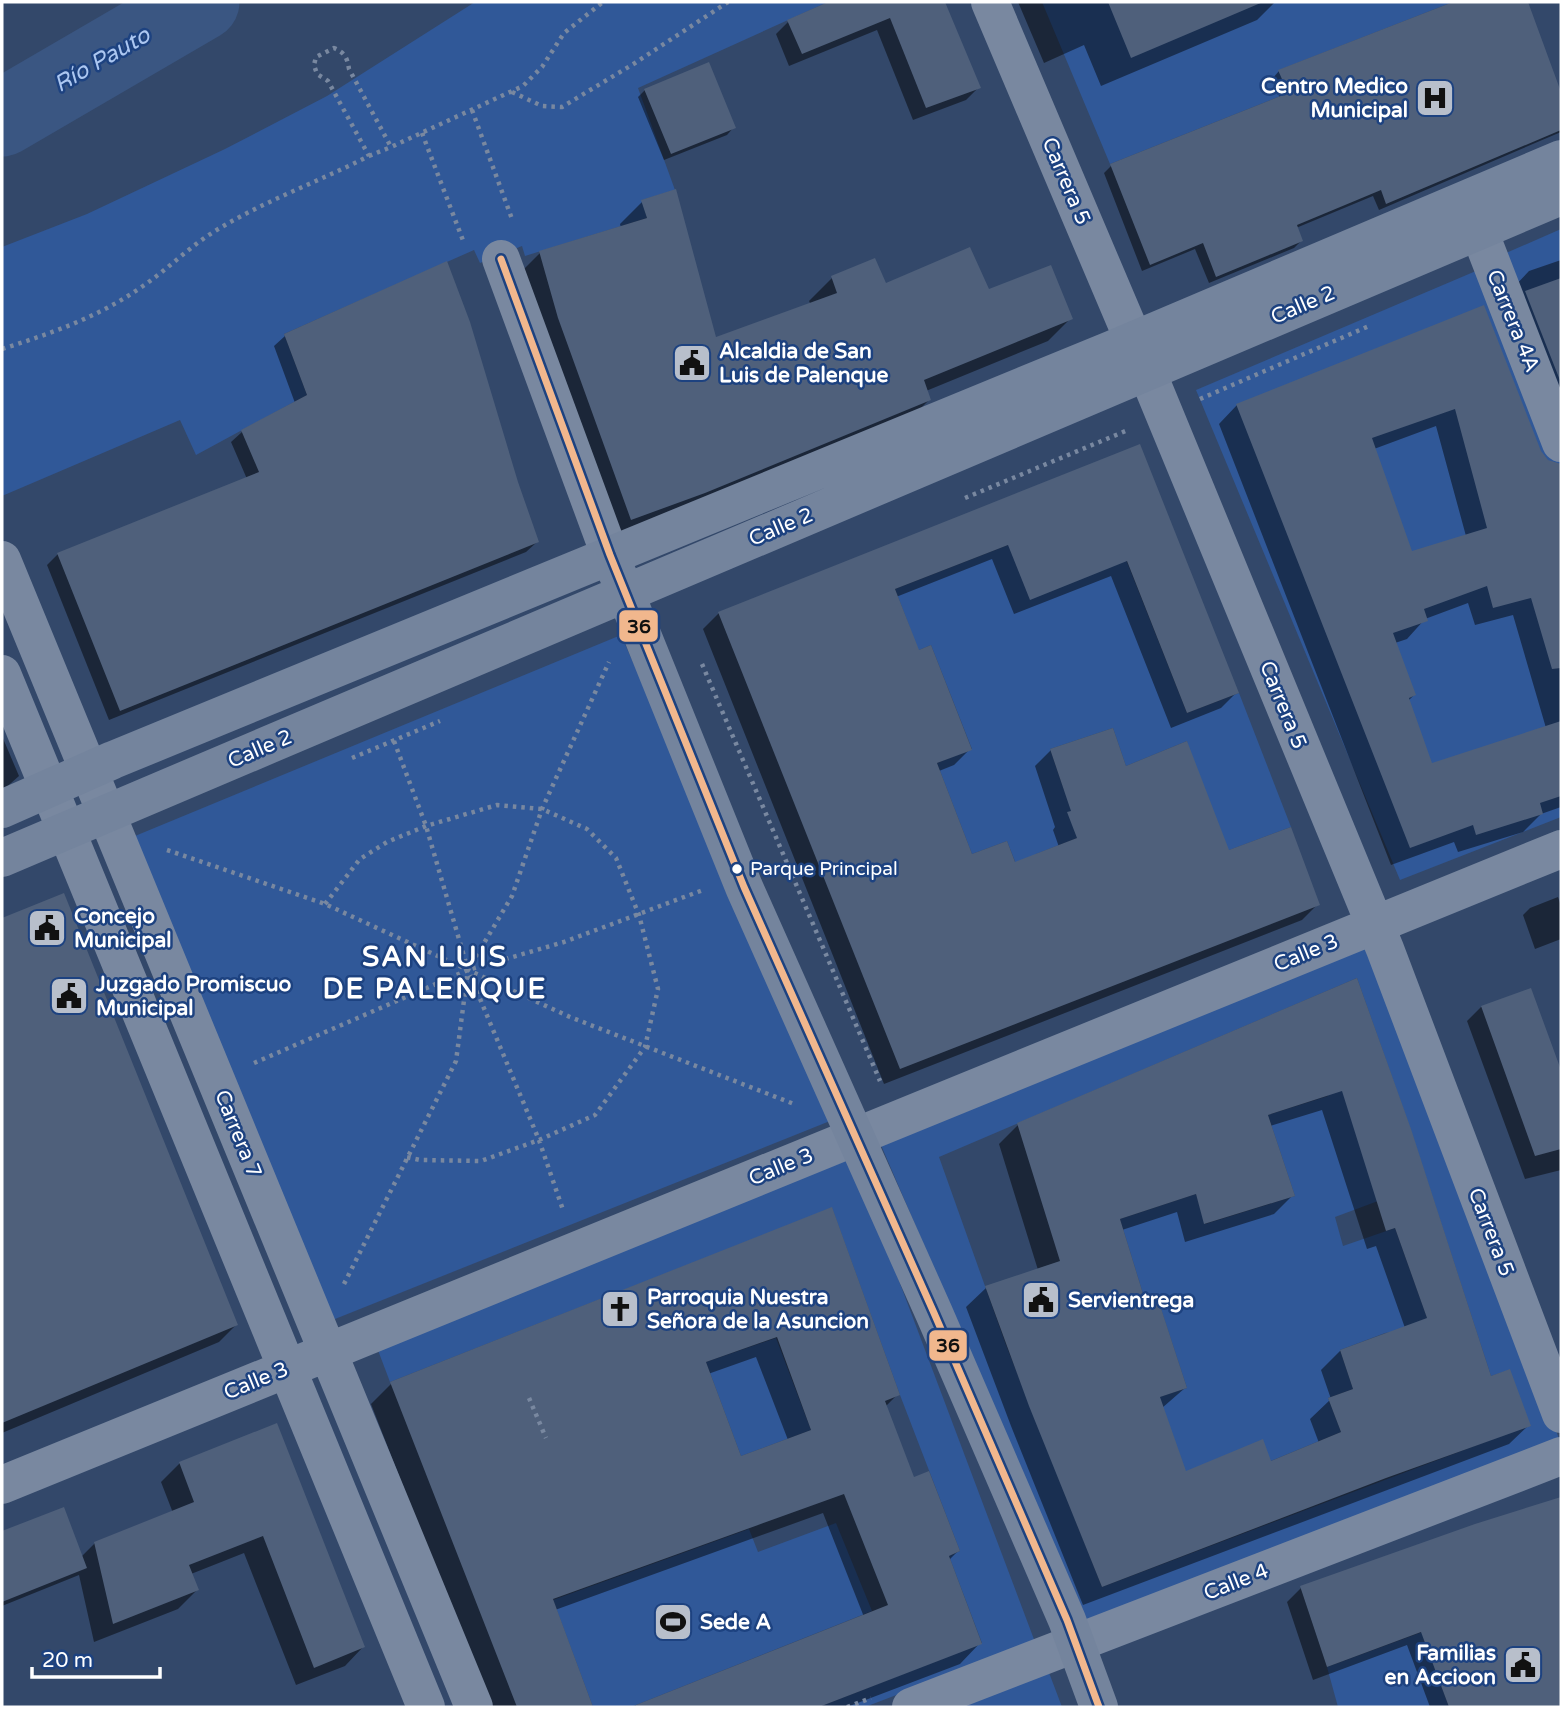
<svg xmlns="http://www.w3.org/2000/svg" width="1563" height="1709" viewBox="0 0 1563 1709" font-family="'Varela Round',sans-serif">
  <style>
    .green { fill: #305898; fill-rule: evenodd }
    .shadow { fill: #0007; fill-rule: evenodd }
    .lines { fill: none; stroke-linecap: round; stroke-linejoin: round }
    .river { stroke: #3a5682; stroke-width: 77 }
    .building { fill: #4f607b; fill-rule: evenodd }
    .path { stroke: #7988a0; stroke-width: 4.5; stroke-dasharray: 3.5 5; stroke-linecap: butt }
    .street { stroke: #7988a0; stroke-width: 38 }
    .secondary { stroke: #74849d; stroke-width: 38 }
    .bus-1-casing { stroke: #1d4280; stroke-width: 12 }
    .bus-1 { stroke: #f1b78d; stroke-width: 7 }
    .bus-dot { fill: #fff; stroke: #1d4280; stroke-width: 2.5 }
    .labels { text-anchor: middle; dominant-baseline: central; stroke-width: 5; stroke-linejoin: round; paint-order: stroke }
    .bus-label { font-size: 19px; fill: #fff; stroke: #1d4280; text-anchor: start }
    .poi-label { font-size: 21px; font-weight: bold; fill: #fff; stroke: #1d4280; text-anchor: start }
    .street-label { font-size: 21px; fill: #fff; stroke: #1d4280 }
    .water-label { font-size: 23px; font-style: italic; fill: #acc7f1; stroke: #1d4280 }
    .district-label { font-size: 28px; font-weight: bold; letter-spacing: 2px; fill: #fff; stroke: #1d4280 }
    .line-badge { stroke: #1d4280; stroke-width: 2.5 }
    .pale-badge-label { font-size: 19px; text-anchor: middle; font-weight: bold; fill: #111 }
  </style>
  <rect width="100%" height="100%" fill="#33486a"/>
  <path class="green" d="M475,2h353l-190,86 37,102 -33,10 5,18 -122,38 -3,-10 -42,17 -6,-13 -190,84 23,61 -111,60 -16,-35 -178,76v-249l85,-33 138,-65 102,-53z
    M1042,2h411l-174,68 9,23 -178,71z
    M1561,229v166l-55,-142z
    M1483,268l78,197v352l-161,63 -204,-490z
    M1008,545l113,2 66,166 52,-20 52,134 -91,34 -13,-120 -61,25 -13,-38 -63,21 14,41 40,-15 -27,63 -41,16 -16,20 -13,-33 -35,13 -35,-91 35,-14 -41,-104 -113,47 92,-64 -15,-39z
    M621,635l214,484 -505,202 -195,-485z
    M1365,942l195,499 -473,185 -209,-488zM1357,978l53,150 81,248 18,-6 21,55 -428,162 -96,-242 -67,-188z
    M1334,1035l44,166 -43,16 8,29 52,-18 35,98 -45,7 -45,17 13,39 -25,9 13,34 -148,61 -34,-96 28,-9 -31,-94 -12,3 -24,-78 76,-25 9,30 90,-28 -27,-81 60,-19 -16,-53z
    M849,1148l186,494 -170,65h-46l163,-64 -33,-87 11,-5 -60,-156 -68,-187 -442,174 -17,-45z
    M776,1338l35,92 -70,26 -35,-94z
    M836,1523l36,88 -241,96h-38l-40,-107 196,-71 9,23z
    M1422,1632l27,75h-111l-11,-40z
    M1048,1670l14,37h-110z"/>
  <path class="shadow" d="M832,2h111l36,85 -13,13 -53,20 -36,-90 -88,36 -13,-32 12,-12z
    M1018,2h257l-18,18 -156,66 -17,-41 -40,18z
    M1457,2h69l35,96v34l-182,78 -6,-14 -77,32 5,13 -7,7 -85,35 -14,-34 -53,22 -38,-98 7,-7 169,-68 -8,-19 7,-8z
    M645,90l89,37 -7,8 -63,25 -26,-63z
    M642,202l73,137 96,-34 -2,-4 23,-23 53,8 103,6 83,26 -23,23 -122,50 3,9 -23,23 -298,118 -91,-265 23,-23 81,-25 -1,-4z
    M1561,260v189l-50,-159 18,-19z
    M1483,308l56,144 7,9 11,5h4v341l-20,7 -18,18 -65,20 -4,-10 -63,23 -172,-441 18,-19zM1436,426l30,110 -55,17 -37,-104zM1468,603l7,22 38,-10 33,113 -115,37 -23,-64 6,-6 -19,-52 12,-4 18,-20z
    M285,336l231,147 21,59 -11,10 -417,168 -62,-155 11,-11 189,-75 -16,-37 11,-10 53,-29 -21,-57z
    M1139,446l98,246 -16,16 -50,20 -60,-152 -97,38 -22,-55 -96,38 22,55 52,97 -16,16 -15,6 32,85 43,8 45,-17 -6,-17 2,-3 -20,-61 16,-16 74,18 103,84 90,52 -16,16 -418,164 -181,-455 16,-16z
    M2,736l17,40 -17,15z
    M63,895l173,430 -17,17 -217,91v-513z
    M1558,897l3,9v33l-26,10 -12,-34 7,-7z
    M1356,980l134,398 39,47 -20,19 -426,161 -72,-179 -45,-119 20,-19 52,-18 -39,-126 19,-19zM1322,1110l45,139 9,-3 29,82 -65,23 -19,19 10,29 -21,20 9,24 -49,20 -85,11 -23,-66 23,-20 -42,-89 -21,-69 55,-18 8,30 89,-28 19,-19 -23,-69z
    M1530,990l31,85v95l-36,9 -58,-158 14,-14z
    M831,1210l67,184 -13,13 28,72 45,72 -9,9 31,83 -20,21 -113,43h-212l229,-90 -41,-104 -268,97 37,97h-103l-118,-303 20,-20zM756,1357l32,83 -48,18 -32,-84z
    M276,1426l87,221 -18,19 -49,19 -52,-132 -53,21 6,16 -19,19 -84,33 -15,-67 -77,31v-73l61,-24 18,48 14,-14 78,-30 -12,-31 19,-19z
    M1561,1499v208h-131l-23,-62 -94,35 -26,-78 14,-14 175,-62z"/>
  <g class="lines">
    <path class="river" d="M2,118l199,-116"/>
  </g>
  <path class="building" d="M828,2h117l36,86 -55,20 -36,-90 -88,36 -15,-34z
    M1108,2h155l-132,56z
    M1453,2h75l33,90v38l-175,74 -5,-14 -84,35 6,16 -87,36 -13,-34 -53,22 -40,-101 178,-71 -10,-23z
    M709,62l27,66 -65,26 -27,-65z
    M676,189l40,148 121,-44 -6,-17 44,-18 11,25 84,-36 19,42 62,-24 22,54 -149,61 7,20 -226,93 -74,27 -73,-202 -19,-67 108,-33 -6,-18z
    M447,261l23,61 48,160 21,60 -419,169 -63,-158 202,-81 -18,-42 66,-35 -23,-61z
    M1561,278v105l-36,-92z
    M1484,305l57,146 7,9 13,4v204l-9,1 -21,-71 -38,10 -6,-22 -63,23 4,12 -35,12 23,62 -7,3 23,65 129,-42v75l-21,7 3,11 -67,21 -3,-10 -63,23 -174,-444zM1455,409l32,119 -75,23 -40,-113z
    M1140,444l99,249 -52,20 -60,-152 -97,39 -22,-55 -113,44 24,61 12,-5 41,105 -35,13 35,91 35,-13 8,21 62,-24 -10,-26 4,-1 -21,-62 63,-21 13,38 61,-25 42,109 62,-23 29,78 -420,164 -182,-457z
    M64,893l174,432 -236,98v-505z
    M1357,978l54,151 80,247 19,-7 21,57 -145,52 -284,109 -73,-181 -44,-120 75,-25 -43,-138zM1342,1091l44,140 9,-3 32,90 -87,32 13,39 -25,9 13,34 -70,29 -8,-22 -77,32 -26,-74 27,-9 -31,-95 -12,4 -24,-78 76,-25 8,30 91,-28 -27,-81z
    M1531,988l30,82v79l-26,7 -54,-150z
    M832,1207l68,188 -15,6 29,76 15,-6 31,80 -11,5 33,88 -163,63h-183v-2l252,-100 -44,-111 -291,105 40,108h-76l-127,-325zM777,1337l34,93 -70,26 -35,-94z
    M277,1423l88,224 -51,21 -51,-132 -74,29 10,25 -86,34 -19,-82 100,-40 -15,-40z
    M1561,1497v210h-112l-28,-75 -94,35 -27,-81 175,-62z
    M64,1507l23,61 -85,34v-71z"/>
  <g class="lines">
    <path class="path" d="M512,92l30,14 20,1 73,-44 93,-61
      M472,110l40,109
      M422,133l42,110
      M369,156l22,-9
      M2,349c50,-16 97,-32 141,-63 25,-17 46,-39 72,-55 49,-30 103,-49 154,-75l-41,-75 -11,-7 -3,-9 2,-8 18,-9c11,5 13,9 15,21l42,78 132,-61 19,-19 22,-34 39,-31
      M1200,399l169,-73
      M965,498l163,-68
      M702,664l178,417
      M394,741l32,85 42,144 71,170 24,70
      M352,758l88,-37
      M167,850l158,54 245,113 224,87
      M325,904l35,-45 27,-17 39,-16 71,-21 45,4 45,20 29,29 23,57 19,74 -13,58 -50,68 -56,25 -58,21 -61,-1 -14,-3
      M254,1063l214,-93 96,-28 139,-52
      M344,1284l112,-223 12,-91 44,-74 30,-87 67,-147
      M529,1398l17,40
      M847,1707l24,-9"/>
    <path class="street" d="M990,2l157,370 238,577 176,465
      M1467,200l94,243
      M501,259l109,296
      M2,560l472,1147
      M2,674l424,1033
      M2,1485l1559,-636
      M911,1707l650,-251"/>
    <path class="secondary" d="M616,570l128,317 190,426 133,307 32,87
      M2,809l111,-49 1000,-411 448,-190
      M2,858l1559,-662"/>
    <g class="bus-1-casing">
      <path id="bus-1" d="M501,259l109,296 134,332 190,426 133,307 32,87"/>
    </g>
    <use href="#bus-1" class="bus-1"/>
  </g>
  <defs>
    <g id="hospital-square" transform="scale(2.0125)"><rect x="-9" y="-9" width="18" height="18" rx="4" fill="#b8bfcb" stroke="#1d4280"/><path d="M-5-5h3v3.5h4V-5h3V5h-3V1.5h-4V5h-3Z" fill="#111"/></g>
    <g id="civic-square" transform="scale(2.0125)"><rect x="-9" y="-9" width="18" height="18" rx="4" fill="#b8bfcb" stroke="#1d4280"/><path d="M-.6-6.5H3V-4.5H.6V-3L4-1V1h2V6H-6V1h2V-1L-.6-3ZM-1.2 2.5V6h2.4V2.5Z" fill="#111"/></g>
    <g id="church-square" transform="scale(2.0125)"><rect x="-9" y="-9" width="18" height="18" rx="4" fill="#b8bfcb" stroke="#1d4280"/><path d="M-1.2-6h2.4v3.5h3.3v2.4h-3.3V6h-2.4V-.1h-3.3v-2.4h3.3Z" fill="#111"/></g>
    <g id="stadium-square" transform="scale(2.0125)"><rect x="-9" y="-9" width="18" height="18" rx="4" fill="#b8bfcb" stroke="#1d4280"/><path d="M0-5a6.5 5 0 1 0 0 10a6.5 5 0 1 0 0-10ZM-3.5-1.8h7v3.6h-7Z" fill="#111"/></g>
  </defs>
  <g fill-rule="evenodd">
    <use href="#hospital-square" x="1435" y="98"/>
    <use href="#civic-square" x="692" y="363"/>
    <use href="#civic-square" x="47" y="928"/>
    <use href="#civic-square" x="69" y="996"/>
    <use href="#civic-square" x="1041" y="1300"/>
    <use href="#church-square" x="620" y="1309"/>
    <use href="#stadium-square" x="673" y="1622"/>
    <use href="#civic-square" x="1523" y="1665"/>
  </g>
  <circle class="bus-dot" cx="737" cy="869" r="6"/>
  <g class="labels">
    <g class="bus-label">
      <text x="750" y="869">Parque Principal</text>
    </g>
    <g class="poi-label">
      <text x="1408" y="86" text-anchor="end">Centro Medico<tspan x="1408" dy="24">Municipal</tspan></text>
      <text x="719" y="351">Alcaldia de San<tspan x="719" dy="24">Luis de Palenque</tspan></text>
      <text x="74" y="916">Concejo<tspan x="74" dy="24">Municipal</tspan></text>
      <text x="96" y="984">Juzgado Promiscuo<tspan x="96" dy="24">Municipal</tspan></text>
      <text x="647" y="1297">Parroquia Nuestra<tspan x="647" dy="24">Señora de la Asuncion</tspan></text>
      <text x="1068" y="1300">Servientrega</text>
      <text x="700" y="1622">Sede A</text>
      <text x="1496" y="1653" text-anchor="end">Familias<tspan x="1496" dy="24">en Accioon</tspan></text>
    </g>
    <g class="street-label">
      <text transform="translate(1066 181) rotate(67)">Carrera 5</text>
      <text transform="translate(1303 305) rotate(-23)">Calle 2</text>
      <text transform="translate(1513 321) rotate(68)">Carrera 4A</text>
      <text transform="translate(781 527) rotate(-23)">Calle 2</text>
      <text transform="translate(1283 705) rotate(68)">Carrera 5</text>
      <text transform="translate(260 749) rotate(-23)">Calle 2</text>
      <text transform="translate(1306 953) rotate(-22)">Calle 3</text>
      <text transform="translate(238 1134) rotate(68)">Carrera 7</text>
      <text transform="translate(781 1167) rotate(-22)">Calle 3</text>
      <text transform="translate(1491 1232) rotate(69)">Carrera 5</text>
      <text transform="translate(256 1381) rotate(-22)">Calle 3</text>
      <text transform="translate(1236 1582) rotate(-21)">Calle 4</text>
    </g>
    <g class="water-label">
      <text transform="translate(102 60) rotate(-30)">Río Pauto</text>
    </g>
    <g class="district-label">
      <text x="435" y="957">SAN LUIS<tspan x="435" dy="32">DE PALENQUE</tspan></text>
    </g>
  </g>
  <g class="line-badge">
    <rect x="618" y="609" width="41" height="34" rx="7" fill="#f1b78d"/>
    <rect x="928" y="1329" width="40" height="33" rx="7" fill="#f1b78d"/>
  </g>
  <g class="pale-badge-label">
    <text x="639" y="633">36</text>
    <text x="948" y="1352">36</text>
  </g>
  <rect width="1563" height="1709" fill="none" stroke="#ffffff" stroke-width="7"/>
  <path d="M32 1667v10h128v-10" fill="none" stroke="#ffffff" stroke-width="3.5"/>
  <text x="42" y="1667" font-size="21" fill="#ffffff" stroke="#1d4280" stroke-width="5" paint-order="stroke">20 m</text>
</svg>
